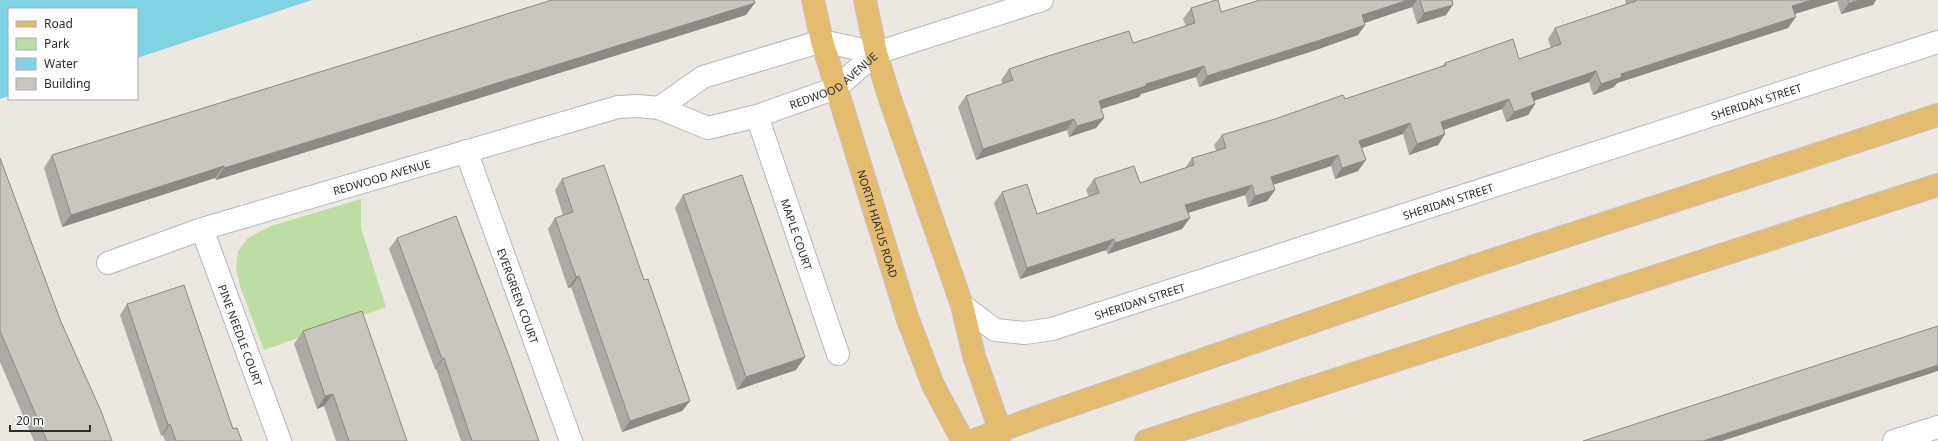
<svg xmlns="http://www.w3.org/2000/svg" width="1938" height="441" viewBox="0 0 1938 441" font-family="'Noto Sans',sans-serif">
  <style>
    .green { fill: #bddda4 }
    .water { fill: #80d3e3 }
    .lines { fill: none; stroke-linecap: round; stroke-linejoin: round }
    .minor-casing { stroke: #b4b7bf; stroke-width: 24 }
    .major-casing { stroke: #c4c4c4; stroke-width: 24 }
    .minor { stroke: #fff; stroke-width: 22 }
    .major { stroke: #e4bc70; stroke-width: 22 }
    .wall { fill: #ada9a4 }
    .shaded-wall { fill: #8d8a86 }
    .building { fill: #c9c5bf; stroke: #8d8a86 }
    .labels { text-anchor: middle; dominant-baseline: central; stroke-width: 4; stroke-linejoin: round; paint-order: stroke }
    .street-label { font-size: 11px; fill: #2d2d2d; stroke: #fff }
  </style>
  <rect width="100%" height="100%" fill="#ede7e1"/>
  <path class="green" d="M361,199v29l25,79 -122,43 -24,-64 -4,-17 2,-18 10,-13 23,-12z"/>
  <path class="water" d="M0,0h312l-175,58v-49h-128v87l-9,3z"/>
  <g class="lines">
    <g class="minor-casing">
      <g id="minor">
        <path d="M659,108l44,-31 119,-36 54,12"/>
        <path id="s1" d="M757,116l81,238"/>
        <path id="s2" d="M466,151l105,290"/>
        <path id="s3" d="M202,229l78,212"/>
        <path id="s4" d="M108,263l94,-34 416,-122 20,-1 21,2 49,20 49,-12 79,-28 40,-35 166,-53"/>
        <path id="s5" d="M962,305l33,25 30,3 27,-4 886,-287"/>
        <path d="M1894,441l44,-14"/>
      </g>
    </g>
    <g class="major-casing">
      <g id="major">
        <path id="s6" d="M813,0l9,41 85,276 26,68 30,56"/>
        <path d="M865,0l11,53 13,43 73,209 12,51 26,74 -1,11"/>
        <path d="M972,441l65,-24 437,-151 464,-151"/>
        <path d="M1146,441l792,-256"/>
      </g>
    </g>
    <use href="#minor" class="minor"/>
    <use href="#major" class="major"/>
  </g>
  <path class="wall" d="M1260,0h192l-6,15 -29,9 -5,-17 -47,16v2l-7,10 -45,16 -114,36 -3,-10 -55,17 -2,3 -38,12 3,9 -8,10 -27,9 -2,-7 -91,30 -18,-53 8,-11 37,-12 -2,-4 8,-11 124,-26 53,-17 -3,-7 8,-11 30,4z
    M1626,0h250l-3,5 -32,9 -4,-13 -42,13 -7,14 -171,55 -3,4 -21,8 -4,-13 -55,19 1,3 -7,11 -22,7 -4,-13 -58,21 1,4 -7,11 -29,10 -6,-21 -42,14 -3,23 -23,8 -4,-13 -58,19 2,5 -8,11 -19,6 -3,-12 -57,18 -6,16 -74,25 -2,-4 -86,29 -26,-76 8,-11 35,22 52,-17 -3,-7 8,-11 46,4 45,-15 7,-10 24,-7 -2,-6 8,-10 123,-36 98,-33 2,-3 74,-4 32,-11 -3,-9 7,-11 71,-24 -1,-3z
    M746,15l-530,165 -1,-2 -153,49 -18,-59 8,-13z
    M0,158l61,164 51,119h-78l-34,-79z
    M562,179l82,101 46,121 -8,10 -60,21 -51,-145 -3,1 -20,-59 7,-11 8,-3 -8,-25z
    M683,195l113,175 -59,20 -62,-182z
    M397,238l142,203h-78l-25,-72h-1l-46,-120z
    M127,304l106,125 9,12h-77l-2,-6 -2,1 -41,-121z
    M303,331l104,110h-71l-12,-35 -7,3 -23,-65z"/>
  <path class="shaded-wall" d="M1408,0h9l-5,7 -57,19 7,-11z
    M1812,0h26l-1,1 -53,16 8,-11z
    M1860,0h16l-3,5 -32,9 8,-11z
    M755,3l-9,12 -530,165 8,-12z
    M1453,5l-7,10 -29,9 7,-11z
    M1796,17l-8,11 -171,55 -3,4 -21,8 8,-11 20,-10z
    M1365,25l-7,10 -45,16 -114,36 8,-11z
    M1204,66l-8,11 -55,17 -2,3 -48,15 8,-11 47,-17z
    M1596,71l-7,11 -65,22 7,-11z
    M1509,99l-7,10 -68,24 7,-11z
    M1535,104l-7,11 -22,7 8,-10z
    M1104,118l-8,10 -27,9 8,-11z
    M1074,119l-7,11 -91,30 7,-11z
    M1410,123l-7,11 -52,18 8,-11z
    M1445,134l-7,11 -29,10 8,-11z
    M1338,155l-7,11 -68,22 8,-11z
    M1366,160l-8,11 -23,8 7,-11z
    M224,166l-9,12 -153,49 9,-12z
    M1252,185l-7,10 -67,21 7,-11z
    M1275,190l-8,11 -19,6 7,-11z
    M1190,218l-8,11 -74,25 7,-11z
    M1114,239l-8,11 -86,29 7,-11z
    M579,276l-8,11 -3,1 8,-11z
    M805,357l-9,13 -59,20 9,-13z
    M444,358l-8,11h-1l7,-10z
    M1938,365v6l-216,70h-19z
    M333,394l-9,12 -7,3 8,-13z
    M690,401l-8,10 -60,21 8,-11z
    M170,424l-7,11 -2,1 7,-11z"/>
  <path class="building" d="M552,0h202l1,3 -531,165v-2l-153,49 -19,-60z
    M1216,0h2l3,12 39,-12h148l-46,15 3,10 -45,15 -113,36 -3,-10 -58,18v2l-47,15 5,17 -27,8 -3,-7 -91,30 -17,-53 47,-16 -4,-11 39,-13 81,-25 4,12 62,-20 -4,-15z
    M1420,0h32l1,5 -29,8z
    M1635,0h177l-20,6 4,11 -175,57 1,3 -21,7 -5,-13 -65,22 4,11 -21,8 -5,-13 -68,23 4,12 -28,10 -7,-21 -51,18 7,19 -24,8 -4,-13 -67,22 4,13 -20,6 -3,-11 -67,20 5,13 -75,25 -1,-4 -87,29 -25,-76 25,-8 10,30 62,-21 -5,-14 40,-13 6,17 54,-18 -2,-7 34,-10 -4,-13 53,-16 68,-24 2,4 101,-34 -1,-2 68,-24 6,20 42,-15 -6,-16 81,-27z
    M1848,0h12l-11,3z
    M0,158l61,164 40,89 11,30h-65l-47,-110z
    M604,165l40,115 4,-1 42,122 -60,20 -51,-145 -3,1 -21,-59 18,-6 -11,-33z
    M742,175l63,182 -59,20 -63,-182z
    M456,216l54,143 29,82h-67l-28,-83 -2,1 -45,-121z
    M184,285l49,144 4,-1 5,13h-66l-6,-17 -2,1 -41,-121z
    M362,311l45,130h-58l-16,-47 -8,2 -22,-65z
    M1938,326v39l-235,76h-120z"/>
  <g class="labels">
    <g class="street-label">
      <text stroke="none"><textPath href="#s4" startOffset="763">REDWOOD AVENUE</textPath></text>
      <text stroke="none"><textPath href="#s5" startOffset="839">SHERIDAN STREET</textPath></text>
      <text stroke="none"><textPath href="#s4" startOffset="287">REDWOOD AVENUE</textPath></text>
      <text stroke="none"><textPath href="#s5" startOffset="515">SHERIDAN STREET</textPath></text>
      <text stroke="none"><textPath href="#s6" startOffset="233">NORTH HIATUS ROAD</textPath></text>
      <text stroke="none"><textPath href="#s1" startOffset="125">MAPLE COURT</textPath></text>
      <text stroke="none"><textPath href="#s2" startOffset="154">EVERGREEN COURT</textPath></text>
      <text stroke="none"><textPath href="#s5" startOffset="191">SHERIDAN STREET</textPath></text>
      <text stroke="none"><textPath href="#s3" startOffset="113">PINE NEEDLE COURT</textPath></text>
    </g>
  </g>
  <rect x="8" y="8" width="130" height="92" fill="#ffffff" stroke="#ababab"/>
  <rect x="16" y="21" width="20" height="6" fill="#e4bc70" stroke="#ababab"/>
  <text x="44" y="28" font-size="12" fill="#2d2d2d">Road</text>
  <rect x="16" y="38" width="20" height="12" fill="#bddda4" stroke="#ababab"/>
  <text x="44" y="48" font-size="12" fill="#2d2d2d">Park</text>
  <rect x="16" y="58" width="20" height="12" fill="#80d3e3" stroke="#ababab"/>
  <text x="44" y="68" font-size="12" fill="#2d2d2d">Water</text>
  <rect x="16" y="78" width="20" height="12" fill="#c9c5bf" stroke="#ababab"/>
  <text x="44" y="88" font-size="12" fill="#2d2d2d">Building</text>
  <path d="M10 425v6h80v-6" fill="none" stroke="#2d2d2d" stroke-width="2"/>
  <text x="16" y="425" font-size="12" fill="#2d2d2d" stroke="#ffffff" stroke-width="3" paint-order="stroke">20 m</text>
</svg>
